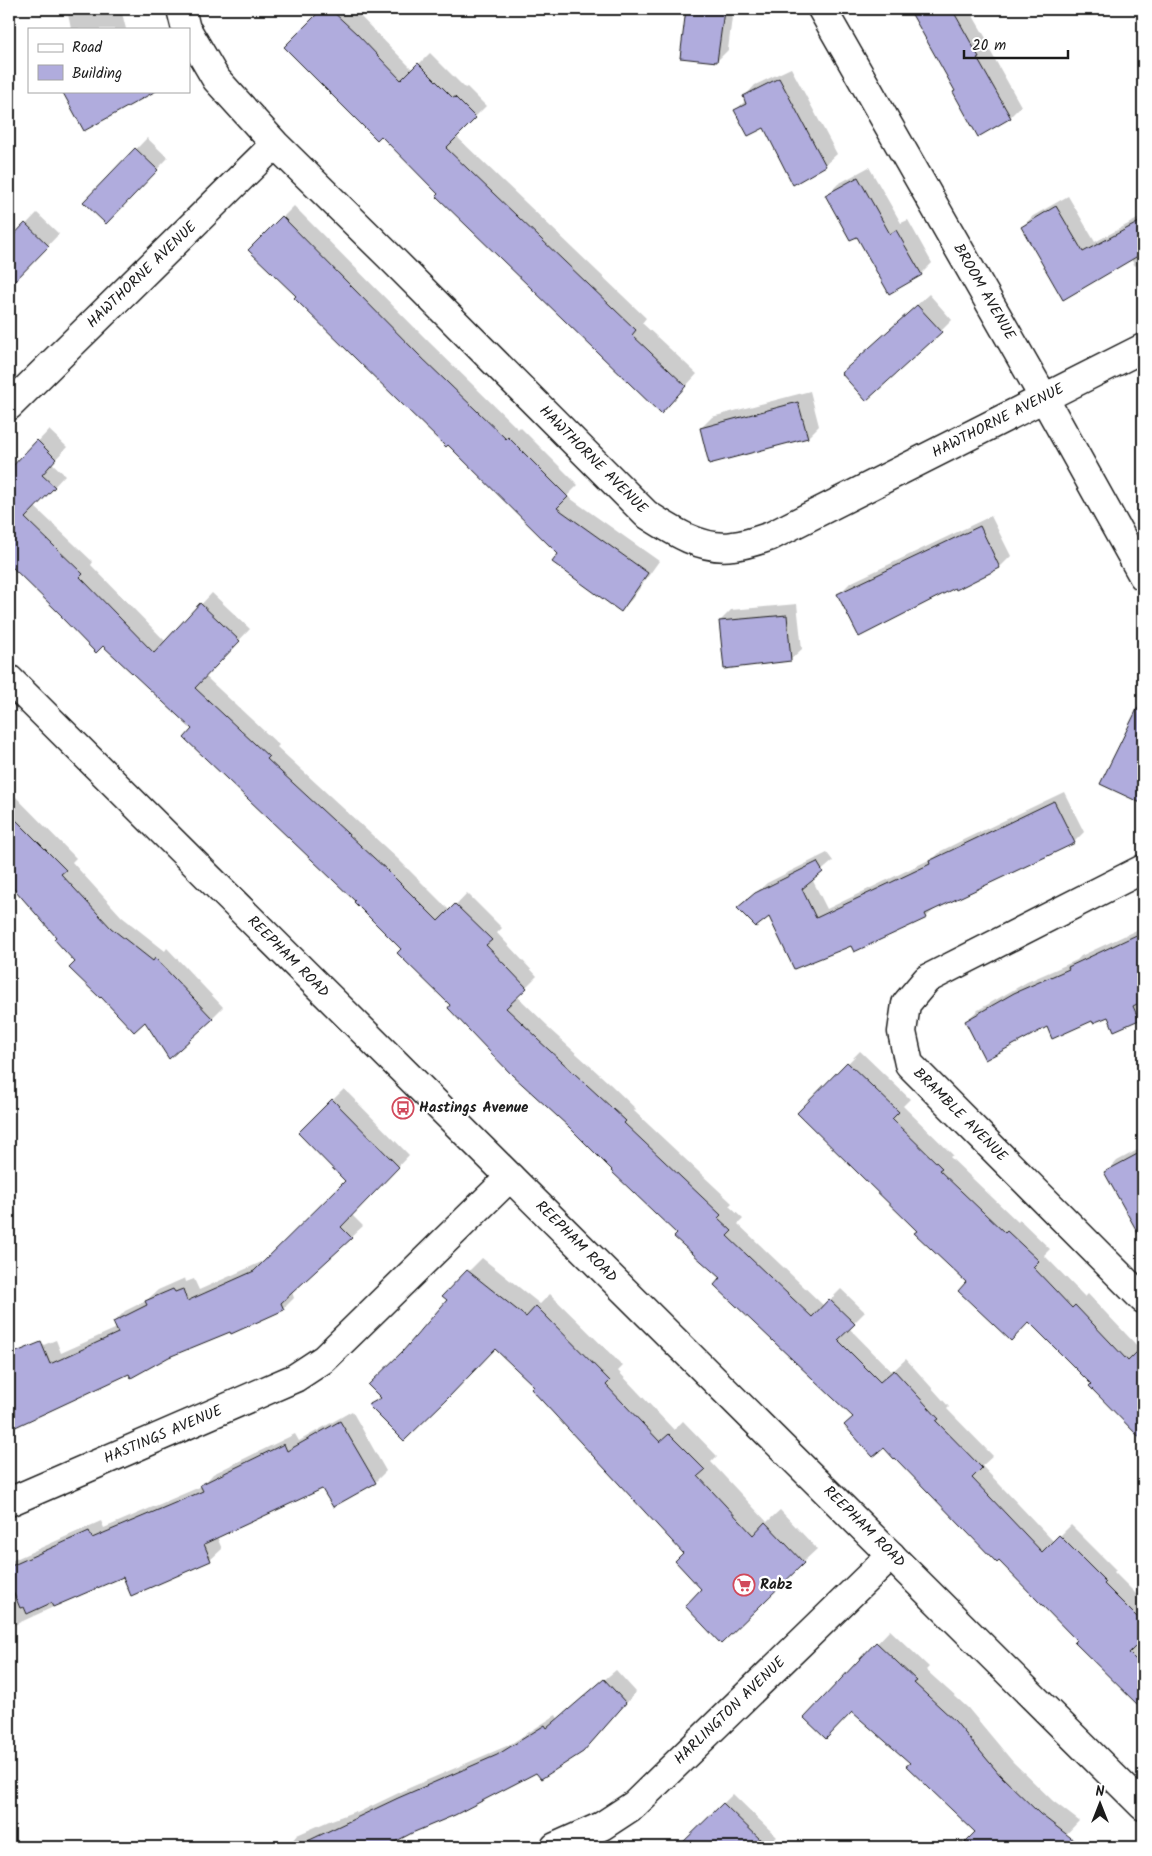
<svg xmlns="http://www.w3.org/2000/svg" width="1152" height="1856" viewBox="0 0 1152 1856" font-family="Kalam,sans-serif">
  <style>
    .shadow { fill: #0003 }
    .building { fill: #b0acdd; stroke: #1c1c1c }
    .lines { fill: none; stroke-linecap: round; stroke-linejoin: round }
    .minor-casing { stroke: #1c1c1c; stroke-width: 31 }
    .tertiary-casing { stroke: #1c1c1c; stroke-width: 31 }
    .minor { stroke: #fff; stroke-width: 28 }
    .tertiary { stroke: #fff; stroke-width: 28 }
    .labels { text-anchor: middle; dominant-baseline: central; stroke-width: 4.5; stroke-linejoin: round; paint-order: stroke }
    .street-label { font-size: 15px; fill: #1c1c1c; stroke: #fff }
    .poi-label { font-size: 15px; font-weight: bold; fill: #1c1c1c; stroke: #fff; text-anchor: start }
  </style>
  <rect width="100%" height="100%" fill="#fff"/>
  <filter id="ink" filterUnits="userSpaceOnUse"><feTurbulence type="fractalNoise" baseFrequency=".02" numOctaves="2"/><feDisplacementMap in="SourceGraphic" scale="10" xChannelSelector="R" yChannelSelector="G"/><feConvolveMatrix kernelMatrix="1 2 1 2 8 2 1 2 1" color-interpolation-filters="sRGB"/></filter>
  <g filter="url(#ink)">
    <path class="shadow" d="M67,9h54l5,20h-55z
      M324,9h29l60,61 17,-17 35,35 2,-1 19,19 -30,30 190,182 -4,5 55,51 -36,39 -221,-219 -149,-152z
      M688,9h45l-5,41 -11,11 -35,-4z
      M910,9h59l21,36 -2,2 33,59 -11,11 -54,-26z
      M791,68l46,86 -12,11 -89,-55 10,-10 -2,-3 11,-12z
      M147,138l21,20 -62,64 -21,-20z
      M869,167l32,56 7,-3 24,43 -11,11 -64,-39 -31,-39 12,-12z
      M1068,196l27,46 48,-26v45l-8,5 -4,-7 -67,39 -42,-71 11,-11z
      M294,206l136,137 88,86 2,-2 58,58 -11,11 92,65 -27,38 -11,11 -62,-56 -309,-304z
      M37,213l22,21 -50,52v-44z
      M929,294l23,26 -11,11 -87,31z
      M810,391l9,35 -11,11 -107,-9 11,-11z
      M49,430l18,17 -15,16 13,12 -30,32 58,55 -2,3 75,77 46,-49 38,36 -45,47 74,69 -2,2 121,112 52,52 17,-18 35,35 -5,5 40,43 -20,20 31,30 -1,1 63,57 26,25 -2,2 98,92 -3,3 14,13 -5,5 86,82 17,-17 24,23 -16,16 43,44 14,-13 43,48 -2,2 46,47 -11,10 72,76 17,-17 45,45 -2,2 29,29v108l-67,-67 2,-2 -79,-81 -145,-142 -175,-184 -227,-228 -95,-104 -163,-172 -91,-85 -40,-28 -54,-53v-91z
      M991,516l20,40 -11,11 -45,20 -116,7 11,-11z
      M797,604l5,45 -12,11 -70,-39 11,-11z
      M1143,712v90l-41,-19z
      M9,790l67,68 -4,4 50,55 43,34 2,-3 56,59 -11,11 -67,2 -68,-58 -19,-25 -49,-56z
      M1064,792l20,40 -10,10 -139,67 -9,8 -74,27 -83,-29 -30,-7 28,-25 60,-30 6,8 -21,18 15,30 108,-52 6,-6 22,-11z
      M1143,927v88l-4,4 -25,11 -6,-14 -61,9 -81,-4 12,-11 49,-28 50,-22 4,-4z
      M860,1051l50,48 -7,7 50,49 -3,2 68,65 2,-2 30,29 -6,6 41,42 3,-3 55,58v88l-52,-54 2,-2 -63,-64 -62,-38 -50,-51 -119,-118z
      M344,1089l65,66 -57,60 11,11 -71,66 2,6 -11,11 -154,63 -120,56v-53l2,-1 -2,-8 10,-11 37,-15 5,13 56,-25 -3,-6 11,-11 22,-11 11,-10 27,-12 1,4 8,-3 5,11 67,-30 81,-79 -48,-48z
      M1143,1147v74l-7,5 -30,-53 11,-12z
      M482,1258l58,46 10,-10 73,72 -5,5 56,59 9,-9 34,35 -6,6 56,60 13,-12 37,39 -14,13 -100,27 -19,-36 -149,-167 -40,-38 -125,57 10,-9 25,-46 44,-50 -5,-4z
      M352,1411l34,60 -11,11 -52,5 -106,50 5,12 -12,11 -87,15 -111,51 -3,3v-67l92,-41 3,7 98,-42 11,-12 82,-40 4,7z
      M890,1630l39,37 -3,3 42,38 45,54 40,39 26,20 -25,26h-69l-12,-11 4,-4 -66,-69 -58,-53 -47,8z
      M616,1670l20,22 -42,48 -57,31 -164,76h-98l17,-6 5,-6 32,-14 27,-10 1,2 52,-25 100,-43 47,-30 2,4z
      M733,1794l44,43 -11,10h-90l10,-7z"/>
    <path class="building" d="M322,9h8l27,25 44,46 17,-17 35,35 2,-1 21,21 -30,30 190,182 -4,5 54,51 -25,28 -225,-218 2,-2 -57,-58 -4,4 -93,-93z
      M686,9l38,2 -7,51 -37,-4z
      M909,9h43l27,48 -2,1 34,60 -33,19 -25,-45 2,-1z
      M779,78l47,88 -33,19 -29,-57 -16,8 -14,-26 12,-6 -3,-8z
      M62,91h94l-72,40z
      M135,148l23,22 -52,54 -23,-22z
      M858,177l32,57 6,-4 26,45 -33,19 -32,-57 -7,3 -25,-45z
      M1056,206l27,46 60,-32v33l-80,47 -42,-73z
      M282,216l137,139 87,84 2,-2 60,60 -11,11 91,65 -27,39 -69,-50 6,-8 -110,-109 -2,2 -91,-89 -61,-60 2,-2 -48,-46z
      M25,223l24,23 -40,41v-47z
      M917,305l25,27 -76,69 -25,-28z
      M798,402l10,36 -99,26 -9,-36z
      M37,440l19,19 -14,16 13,12 -30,31 58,56 -3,3 74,76 46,-50 40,38 -45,47 74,69 -2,2 120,111 51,51 17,-17 37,36 -6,5 41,43 -21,20 32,30 -1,1 62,57 27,25 -2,2 97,92 -3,3 14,13 -5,5 85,81 17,-18 26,25 -17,16 42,42 14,-12 45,49 -3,2 46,47 -10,10 70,74 17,-17 47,47 -2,2 39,39v16l-14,14 14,14v43l-69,-68 2,-2 -77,-79 -2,2 -102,-105 -1,1 -10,-11 -11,9 -29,-32 9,-8 -139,-132 6,-7 -46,-41 3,-3 -66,-63 1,-1 -43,-43 -58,-53 -63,-66 2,-3 -53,-52 4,-4 -47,-47 1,-1 -171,-163 8,-9 -89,-83 -7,7 -35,-36 1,-1 -53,-52v-94z
      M980,526l20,42 -44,22 -1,-2 -96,49 -22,-43z
      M787,615l4,46 -67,8 -5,-48z
      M1143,697v107l-43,-20z
      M1054,801l21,42 -150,71 2,4 -73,34 -3,-6 -57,23 -25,-52 -13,10 -19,-19 18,-15 62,-31 6,10 -21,17 14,29 114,-54 -1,-3 23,-11z
      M9,813l57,57 -5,4 50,54 42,33 2,-3 58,61 -44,40 -24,-37 -11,10 -33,-35 -1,1 -31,-30 6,-6 -21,-23 2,-2 -47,-54z
      M1143,932v69l-10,5 6,14 -25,11 -6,-14 -15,6 -1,-2 -40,18 -5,-12 -62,33 -20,-39 49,-28 55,-24 -1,-2z
      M847,1062l52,50 -7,7 50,49 -3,2 66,63 2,-2 32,30 -6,6 39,41 3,-3 53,56 15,-15v95l-54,-55 2,-2 -62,-62 -18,19 -53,-50 8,-9 -52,-49 3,-2 -120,-118z
      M332,1099l67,68 -58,60 11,11 -71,65 3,7 -53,24 -1,-2 -61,25 -38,21 -2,-4 -120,56v-75l32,-13 9,22 68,-31 -5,-11 34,-17 -2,-4 28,-12 2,3 8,-3 4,12 67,-30 91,-90 -47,-48z
      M1143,1151v91l-39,-70z
      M467,1270l59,47 10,-11 74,75 -4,4 54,57 9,-8 36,36 -7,6 55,59 12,-13 39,41 -83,81 -36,-38 16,-17 -26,-28 8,-8 -152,-164 3,-3 -39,-37 -47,49 -44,43 -36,-36 13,-7 -13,-13 35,-34 44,-51 -5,-4z
      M340,1421l36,62 -43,24 -11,-18 -118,55 7,17 -80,35 -8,-19 -70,30 -2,-4 -24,11 -3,-7 -4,1 -11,-26v-15l80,-36 3,7 111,-47 -3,-6 84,-41 3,7z
      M876,1642l41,39 -3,2 41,38 45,54 40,39 43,33h-123l15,-15 -69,-66 4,-3 -58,-51 -26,27 -22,-21z
      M604,1679l22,24 -43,49 -42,27 -5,-6 -81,42 -43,18 -27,14h-90l103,-49 99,-43 48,-30 2,3z
      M723,1803l45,44h-90z"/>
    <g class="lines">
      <g class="minor-casing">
        <path id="minor" d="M181,9l5,20
          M822,9l222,389 99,178
          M189,33l27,46 59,65 114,112 257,258c25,16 56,37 87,32 13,-1 26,-6 38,-10l372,-188
          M9,406l266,-262
          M1143,869l-216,110 -21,25 -4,28 7,32 234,235
          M9,1502l286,-124 29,-19 186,-182
          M555,1847l47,-21 32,-21 257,-250"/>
      </g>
      <g class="tertiary-casing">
        <path id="tertiary" d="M9,679l1134,1127"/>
      </g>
      <use href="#minor" class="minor"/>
      <use href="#tertiary" class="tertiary"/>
    </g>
  </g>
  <defs>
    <g id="bus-ring" transform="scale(1.125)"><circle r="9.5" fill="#fff" stroke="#d1495b" stroke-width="1.5"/><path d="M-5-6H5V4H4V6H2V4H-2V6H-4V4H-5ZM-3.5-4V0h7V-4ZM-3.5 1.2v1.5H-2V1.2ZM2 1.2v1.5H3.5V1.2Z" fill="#d1495b"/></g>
    <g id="supermarket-ring" transform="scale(1.125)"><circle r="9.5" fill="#fff" stroke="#d1495b" stroke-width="1.5"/><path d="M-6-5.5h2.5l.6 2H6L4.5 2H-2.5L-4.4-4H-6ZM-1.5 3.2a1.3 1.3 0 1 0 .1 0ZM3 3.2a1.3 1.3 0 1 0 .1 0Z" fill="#d1495b"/></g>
  </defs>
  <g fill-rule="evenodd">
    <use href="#bus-ring" x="403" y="1108"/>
    <use href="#supermarket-ring" x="744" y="1585"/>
  </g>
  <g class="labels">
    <g class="street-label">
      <text transform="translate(142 275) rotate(-44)">HAWTHORNE AVENUE</text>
      <text transform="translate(984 292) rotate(60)">BROOM AVENUE</text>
      <text transform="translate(998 421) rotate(-27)">HAWTHORNE AVENUE</text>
      <text transform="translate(593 460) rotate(45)">HAWTHORNE AVENUE</text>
      <text transform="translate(288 957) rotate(45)">REEPHAM ROAD</text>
      <text transform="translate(960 1115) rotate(45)">BRAMBLE AVENUE</text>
      <text transform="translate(576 1242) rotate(45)">REEPHAM ROAD</text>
      <text transform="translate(163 1435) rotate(-23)">HASTINGS AVENUE</text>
      <text transform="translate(864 1527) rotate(45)">REEPHAM ROAD</text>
      <text transform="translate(730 1711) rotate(-44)">HARLINGTON AVENUE</text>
    </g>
    <g class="poi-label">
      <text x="419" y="1108">Hastings Avenue</text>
      <text x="760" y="1585">Rabz</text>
    </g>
  </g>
  <rect width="1152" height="1856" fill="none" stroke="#fff" stroke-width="30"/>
  <rect x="15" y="15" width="1122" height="1826" fill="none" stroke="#1c1c1c" stroke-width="2" filter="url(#ink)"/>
  <rect x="28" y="28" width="162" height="65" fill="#ffffff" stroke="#a4a4a4"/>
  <rect x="38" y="44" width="25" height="8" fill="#ffffff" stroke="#a4a4a4"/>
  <text x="72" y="52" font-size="15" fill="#1c1c1c">Road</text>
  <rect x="38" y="65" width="25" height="15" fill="#b0acdd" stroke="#a4a4a4"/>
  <text x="72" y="78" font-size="15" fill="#1c1c1c">Building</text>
  <g transform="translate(1100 1804)" stroke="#ffffff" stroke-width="4" paint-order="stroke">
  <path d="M0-4L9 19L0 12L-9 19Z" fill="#1c1c1c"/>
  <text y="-8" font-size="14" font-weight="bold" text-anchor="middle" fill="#1c1c1c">N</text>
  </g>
  <path d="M964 50v8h104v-8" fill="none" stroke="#1c1c1c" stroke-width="2.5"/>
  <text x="972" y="50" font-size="15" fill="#1c1c1c" stroke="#ffffff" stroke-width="4" paint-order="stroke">20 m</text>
</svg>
